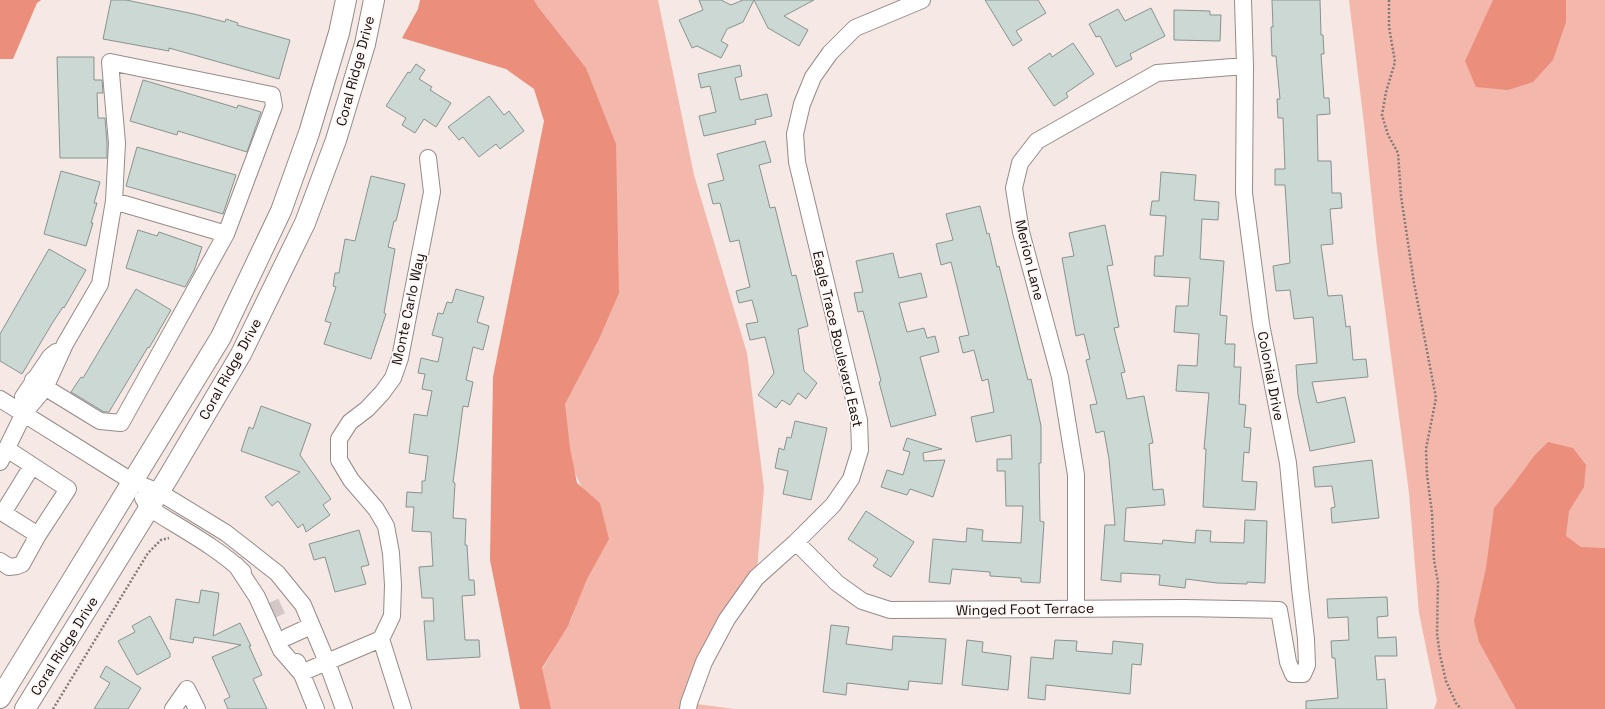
<svg xmlns="http://www.w3.org/2000/svg" width="1605" height="709" viewBox="0 0 1605 709" font-family="'Space Grotesk',sans-serif">
  <style>
    .green { fill: #f3b8ab }
    .water { fill: #eb8e7b }
    .building { fill: #ccd8d4; stroke: #88938f }
    .lines { fill: none; stroke-linecap: round; stroke-linejoin: round }
    .minor-tunnel { stroke: #d3c8c5; stroke-width: 16; stroke-dasharray: 16 8; stroke-linecap: butt }
    .minor-casing { stroke: #968b89; stroke-width: 18 }
    .major-casing { stroke: #968b89; stroke-width: 22 }
    .path { stroke: #837a78; stroke-width: 2.5; stroke-dasharray: 2 2; stroke-linecap: butt }
    .minor { stroke: #fff; stroke-width: 16 }
    .major { stroke: #fff; stroke-width: 20 }
    .labels { text-anchor: middle; dominant-baseline: central; stroke-width: 4; stroke-linejoin: round; paint-order: stroke }
    .street-label { font-size: 14px; fill: #14100f; stroke: #fef7f5 }
  </style>
  <rect width="100%" height="100%" fill="#f5e8e5"/>
  <path class="green" d="M517,0h141l36,175 53,178 17,135 -7,82 -68,133 45,6h-185l-8,-38 30,-51 16,-47 19,-33 -68,-147 32,-332z
    M1349,0h256v709h-171l3,-8 -18,-88 -10,-120 -32,-245 -13,-124z"/>
  <path class="water" d="M0,0h41l-4,3 -24,56h-13z
    M420,0h114l4,7 48,61 30,76 3,149 -20,46 -34,65 5,44 7,35 23,20 9,36 -22,40 -19,47 -26,42 9,41h-31l-30,-149 3,-183 51,-256 -10,-32 -28,-20 -104,-31 16,-29z
    M1493,0h73v22l-13,38 -20,22 -25,8 -32,-3 -11,-26z
    M1548,442l25,6 13,17 -2,22 -15,24 -3,25 15,11 24,1v161h-89l-37,-67 -5,-21 12,-53 8,-60 18,-22 22,-30z"/>
  <path class="building" d="M111,0h15l68,14 31,8 1,-3 12,4 -1,2 53,15 -11,39 -110,-31v3l-66,-12z
    M699,0h22l10,5 12,-5h71l-30,16 24,14 -9,16 -31,-18 -14,-28 -11,22 -16,7 -6,12 7,4 -7,13 -24,-12 -5,2 -13,-28 24,-10z
    M985,0h53l8,13 -30,18 6,9 -9,6z
    M1272,0h48l1,35h2l1,19h-3l3,44h5l1,16 -13,1 1,46h13l1,32h9l1,15 -12,1 3,35 -12,1 7,51 14,-1 4,32 4,-1 3,34 13,-1 2,18 -56,5 5,21 28,-6 10,45 -45,9 -12,-56 -2,-30 21,-2 -4,-46 -19,2 -4,-29 -14,1 -3,-25 17,-3 -5,-78h-10v-16h10l-2,-51h-5l-1,-19h3l-4,-43h-4l-1,-29h2z
    M1151,8l14,28 -35,18 2,5 -16,8 -16,-31 -4,1 -7,-13 29,-15 7,12z
    M1174,10l36,1v4h11l-1,26 -46,-1z
    M1073,43l21,31 -28,19 2,4 -14,9 -26,-38 22,-15 2,4z
    M57,57h37v23h8l1,13h-6l1,25h7l2,25v15h-47z
    M416,64l9,6 -6,9 13,8 -2,3 21,13 -15,24 -12,-8 -9,14 -13,-8 4,-7 -20,-12 22,-34 2,1z
    M740,65l2,11 -7,2 5,22 27,-6 5,22 -17,4 1,4 -52,12 -5,-20 17,-4 -6,-26 -9,2 -3,-14z
    M143,80l94,28 1,-3 23,7 -14,40 -69,-21 -1,4 -47,-14z
    M489,96l15,19 5,-4 15,20 -24,18 -4,-5 -17,13 -16,-20 -4,3 -11,-13z
    M765,141l6,21 -12,3 11,43 5,-1 17,69 4,-1 12,51 -10,3 6,42 13,12 -11,16 -8,-6 -8,12 -8,-5 -6,8 -18,-13 16,-22 -9,-36 -15,3 -4,-16 12,-2 -6,-22 -13,3 -3,-12 14,-4 -11,-47 -9,2 -10,-39 -7,1 -5,-20 16,-4 -7,-26z
    M137,147l99,28 -13,39 -97,-28z
    M61,171l39,11 -6,21h3l-6,20h2l-7,23 -42,-12z
    M1161,172l35,3 -2,25 25,2 -1,18 -16,-1 -2,40 24,2 -4,54 7,1 -2,28h10l-1,23h7l-2,37 7,1 -2,22 7,1 -2,25 -5,-1 -2,29 15,1 -2,28 -52,-3 3,-58h-2l5,-56 -33,-2 2,-26 19,1 2,-32 -25,-2 2,-26h12l2,-28 -36,-2 1,-20h8l3,-40 -16,-1 2,-14h7z
    M371,176l34,8 -9,37h-2l-6,26 7,2 -11,64 2,1 -15,45 -47,-15 7,-21 -6,-2 11,-34 -3,-1 2,-13h4l6,-34 10,2z
    M980,206l7,28 2,-1 8,34 2,-1 29,114 3,-1 10,47v37h-2l1,58 4,1 -4,61 -19,-1v-4l-31,-2v-4l-38,-3 -2,15 -21,-2 4,-43 33,3 1,-14 16,2 -1,11 39,2 2,-37h-17l-1,-35h-8v-12h15l-1,-24 -35,7 -5,-25 23,-5 -6,-33 -6,2 -8,-31 -11,3 -4,-16 10,-2 -18,-73 -10,3 -5,-21 17,-4 -7,-26z
    M1105,225l8,40 -6,1 12,61 -5,1 11,44 -4,1 6,26 17,-3 9,47 -4,1 4,46 10,-1 2,16 -39,3 -2,33 38,3 1,-4 32,3 1,-13 15,1 -1,11 34,1 1,-23 22,1 -2,62 -18,-1v2l-30,-1 -31,-4 -1,9 -26,-3 1,-10 -39,-2v9l-20,-2 4,-55h10l-6,-66 -5,-28 -8,2 -6,-28 7,-1 -11,-44 4,-1 -6,-25 -8,2 -14,-78 12,-2 -5,-23z
    M138,230l19,6 2,-4 43,15 -8,24 -9,16 -59,-19z
    M49,249l37,21 -22,38 -1,-1 -10,15 -31,52 -22,-13v-27z
    M893,253l6,25 22,-5 6,24 -28,6 8,29 17,-4 3,10 8,-2 4,16 -19,5 16,58 -45,12 -12,-45 2,-1 -18,-70 -5,1 -4,-19 9,-1 -7,-31z
    M136,289l35,21 -22,38 -1,-1 -39,65h-5l-33,-20 10,-15 2,1z
    M456,289l28,8 -7,25 12,4 -6,24 -10,-3 -7,33 7,2 -5,25 -5,-1 -10,76 2,1 -2,35 13,1 -1,26h2l2,35h5l1,15 -13,1 3,44h14l1,17 -53,3 -3,-39h10l-1,-23h-11l-3,-31 14,-1 -2,-34 -19,-1 2,-24h-8l1,-15 15,1v-12h3l3,-25 -19,-3 5,-39 13,2 5,-25 -10,-2 3,-15 -7,-1 3,-15 17,4 5,-24 -11,-3 6,-22 5,1 4,-12 5,1z
    M261,406l50,18 -11,31 31,44 -8,6 7,10 -24,17 -3,-8 -5,4 -20,-27 -6,5 -7,-9 35,-25 -59,-21 8,-24 4,2z
    M795,421l32,7 -16,72 -28,-6 5,-23 -13,-3 4,-20 5,2 3,-13 4,1z
    M907,438l35,11 -19,4 1,8 21,-1 -12,37 -23,-8 -3,6 -26,-8 6,-17 16,5 7,-23 -7,-2z
    M1372,460l7,58 -47,5 -1,-15 4,-1 -3,-21 -17,1 -2,-20z
    M866,511l48,31 -23,35 -18,-11 5,-7 -30,-20z
    M359,530l10,35 -8,2 5,17 -31,8 -10,-35 -11,3 -5,-16z
    M201,590l18,3 -6,43 27,-13 11,23h-2l13,29 -9,4 14,30h-39l-4,-9 6,-3 -18,-40 29,-12 -47,-8 -1,6 -23,-4 6,-40 23,4z
    M1387,597l1,19 -11,1 1,21 18,-1 1,19h-22l2,24 8,-1 2,30h-81v-8l32,-3 -3,-40h-3l-1,-17 18,-1 -1,-23 -20,1 -1,-19z
    M150,616l20,37v4l-33,18 -19,-34 17,-9 -3,-6z
    M831,625l18,2 -3,17 46,6 1,-14 53,3 -4,45 -33,-3 -1,9 -61,-7 -1,12 -23,-3z
    M967,640l16,2 -1,10 29,4 -3,34 -46,-5z
    M1055,640l22,1 -1,10 36,3 1,-13 30,3 -2,21 -9,-1 -2,30 -84,-9 -1,15 -17,-2 3,-41 22,2z
    M106,666l35,22 -13,21h-34l16,-26 -10,-6z"/>
  <g class="lines">
    <path class="minor-tunnel" d="M271,602l10,22"/>
    <g class="minor-casing">
      <path id="minor" d="M114,201l112,33
        M0,399l133,83 26,10 67,41 51,40 26,32 24,57 17,47
        M24,413l-1,-16 27,-40 6,-5
        M0,462l24,-49 21,-25 20,-44 35,-60 14,-83 3,-58 -7,-81 162,33 2,11 -48,128 -105,189 -21,-2 -67,-41
        M143,498l6,10c31,20 68,39 94,64
        M0,511l38,24
        M3,513l29,-47
        M796,542l41,41 25,18 28,9 294,-2 95,2 9,52 5,12h10l4,-9 -1,-26 -6,-51 -12,-125 -27,-139 -17,-131 1,-127 -2,-66
        M0,561l9,6 8,-1 5,-2 16,-29 30,-46 -61,-40
        M236,565l21,32 24,53 20,23 80,-34 11,-23 1,-31 -2,-32 -5,-27 -10,-17 -25,-29 -12,-20v-21l11,-17 17,-13 15,-16 11,-15 7,-20 32,-166 -4,-34
        M1076,608v-133l-16,-98 -39,-145 -7,-44 6,-25 17,-22 120,-68 88,-7
        M287,637l24,-11
        M381,639l22,70
        M297,662l19,47
        M173,709l14,-20 10,20
        M688,709l1,-6 15,-41 23,-43 29,-41 40,-36 37,-37 18,-26 9,-29 -1,-30 -62,-258 -2,-28 7,-30 11,-27 17,-24 25,-25 67,-28"/>
    </g>
    <g class="major-casing">
      <path id="major" d="M0,698l221,-361 60,-126 28,-78 30,-100 7,-33
        M25,709l144,-233 72,-122 64,-131 31,-83 29,-96 9,-44"/>
    </g>
    <path class="path" d="M1389,0v27l6,35 -9,30 -4,23 6,20 10,18 3,43 13,87 22,115 -10,51 1,26 5,38 2,47 4,22 -1,52 3,21 6,26 10,22 5,6
      M53,709l95,-156 13,-13 8,-2"/>
    <use href="#minor" class="minor"/>
    <use href="#major" class="major"/>
  </g>
  <g class="labels">
    <g class="street-label">
      <text transform="translate(355 71) rotate(-75)">Coral Ridge Drive</text>
      <text transform="translate(1030 260) rotate(76)">Merion Lane</text>
      <text transform="translate(408 309) rotate(-78)">Monte Carlo Way</text>
      <text transform="translate(838 339) rotate(77)">Eagle Trace Boulevard East</text>
      <text transform="translate(230 369) rotate(-61)">Coral Ridge Drive</text>
      <text transform="translate(1271 376) rotate(79)">Colonial Drive</text>
      <text transform="translate(1025 609) rotate(-1)">Winged Foot Terrace</text>
      <text transform="translate(64 646) rotate(-58)">Coral Ridge Drive</text>
    </g>
  </g>
</svg>
